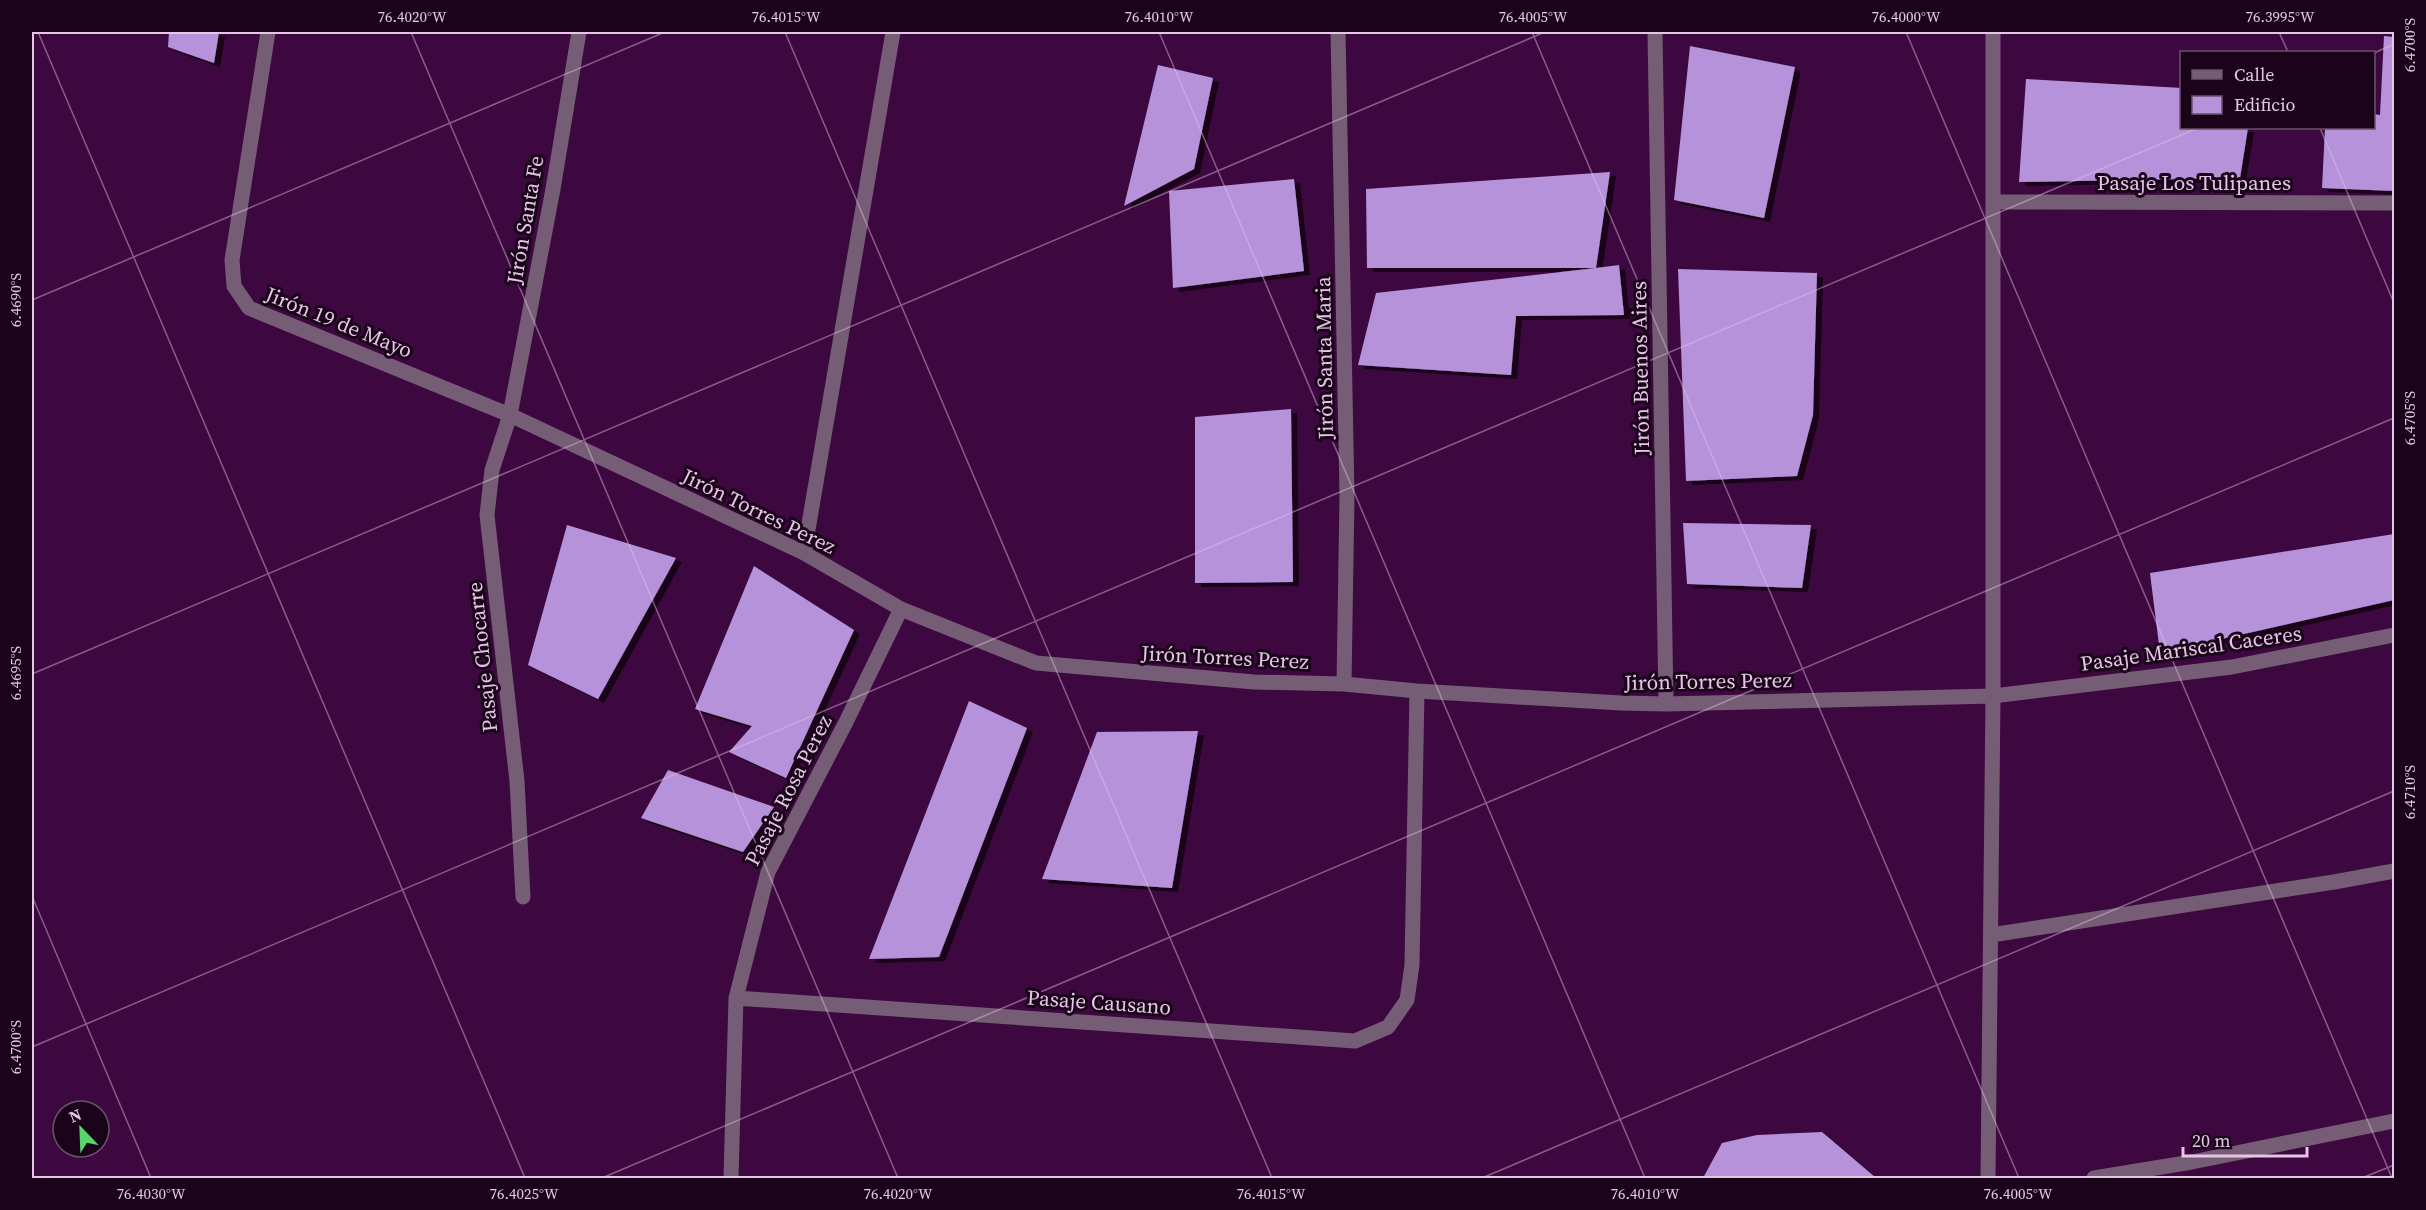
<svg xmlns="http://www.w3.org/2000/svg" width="2426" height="1210" viewBox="0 0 2426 1210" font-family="'Source Serif 4',serif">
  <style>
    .building { fill: #b692da; filter: url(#shadow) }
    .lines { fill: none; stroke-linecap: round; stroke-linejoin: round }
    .minor { stroke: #765d76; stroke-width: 15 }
    .ticks { fill: none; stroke: #e5c6e4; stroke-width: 1.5; stroke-opacity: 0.45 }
    .labels { text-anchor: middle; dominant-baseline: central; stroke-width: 6; stroke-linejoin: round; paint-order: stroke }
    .street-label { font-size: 21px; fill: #e5c6e4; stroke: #19041a }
    .neatline { fill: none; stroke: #e5c6e4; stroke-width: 2 }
    .ticks-label { font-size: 15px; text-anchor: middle; fill: #e5c6e4 }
  </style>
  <defs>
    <filter id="shadow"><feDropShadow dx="6" dy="4" stdDeviation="0" flood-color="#0009"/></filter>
  </defs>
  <rect width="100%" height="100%" fill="#3d083f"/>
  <path class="building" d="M169,32h50l-5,31 -46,-16z
    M2384,36l10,1v154l-72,-3 3,-60h49v-14l6,1z
    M1690,46l105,21 -31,151 -90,-18z
    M1158,65l55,13 -19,91 -70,37z
    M2026,79l156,9v40h66l-8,50 -221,4z
    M1610,172l-14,96 23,-3 5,50 -108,1 -5,59 -153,-10 18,-72 220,-25h-229l-1,-79z
    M1294,179l10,92 -131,17 -4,-97z
    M1678,269l139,4 -4,142 -16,61 -111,5z
    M1291,409l2,173 -98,1v-166z
    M1683,523l128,2 -9,63 -115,-4z
    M567,525l109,33 -78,141 -70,-34z
    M2394,534v66l-234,53 -10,-80z
    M754,566l100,64 -68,148 -57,-26 23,-26 -57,-17z
    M969,701l58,27 -88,229 -70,2z
    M1198,731l-26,157 -130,-9 55,-147z
    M668,770l106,37 -31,45 -102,-34z
    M1822,1132l54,46h-173l19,-35 35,-8z"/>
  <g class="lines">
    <path class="minor" d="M268,32l-36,228 2,26 15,22 261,107 294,138 97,56 135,54 218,19 90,2 73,7 204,12 45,1 327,-8 239,-29 162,-32
      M1338,32l9,463 -3,189
      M1655,32l11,672
      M1993,202l401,1
      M804,553l89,-521
      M523,897l-6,-116 -30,-266 5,-45 18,-55 43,-226 26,-157
      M1991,935l343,-53 60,-11
      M736,998l619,43 33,-14 19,-27 5,-35 5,-274
      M731,1178l5,-180 32,-126 77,-148 56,-115
      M1988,1178l5,-482v-664
      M2094,1178l98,-16 202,-41"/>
  </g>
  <path class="ticks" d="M38,32l487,1146M411,32l487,1146M785,32l487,1146M1159,32l486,1146M1532,32l487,1146M1906,32l486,1146M2279,32l9,20M2374,53l20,-9M2320,128l74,175M32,300l633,-268M32,674l1513,-642M32,896l119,282M32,1047l2166,-919M602,1178l1792,-760M1482,1178l912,-387M2362,1178l32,-13"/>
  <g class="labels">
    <g class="street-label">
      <text x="2194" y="182">Pasaje Los Tulipanes</text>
      <text transform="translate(525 220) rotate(-80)">Jirón Santa Fe</text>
      <text transform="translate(339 322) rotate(22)">Jirón 19 de Mayo</text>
      <text transform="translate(1324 358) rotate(-91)">Jirón Santa Maria</text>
      <text transform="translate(1640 368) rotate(-91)">Jirón Buenos Aires</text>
      <text transform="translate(759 511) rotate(26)">Jirón Torres Perez</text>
      <text transform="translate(2191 648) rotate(-8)">Pasaje Mariscal Caceres</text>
      <text transform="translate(482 657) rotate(-96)">Pasaje Chocarre</text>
      <text transform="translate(1225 657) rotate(3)">Jirón Torres Perez</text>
      <text transform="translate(1708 681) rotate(-1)">Jirón Torres Perez</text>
      <text transform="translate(788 790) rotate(-63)">Pasaje Rosa Perez</text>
      <text transform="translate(1099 1002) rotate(4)">Pasaje Causano</text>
    </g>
  </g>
  <rect width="2426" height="1210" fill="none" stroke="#19041a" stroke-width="66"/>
  <rect x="2180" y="51" width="195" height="78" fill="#19041a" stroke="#6b526b" stroke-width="1.5"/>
  <rect x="2192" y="70" width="30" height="9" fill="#765d76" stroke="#6b526b" stroke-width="1.5"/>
  <text x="2234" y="81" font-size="18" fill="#e5c6e4">Calle</text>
  <rect x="2192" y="96" width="30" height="18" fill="#b692da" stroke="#6b526b" stroke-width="1.5"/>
  <text x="2234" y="111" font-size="18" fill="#e5c6e4">Edificio</text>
  <g transform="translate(81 1129) rotate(337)"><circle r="28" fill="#19041a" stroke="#6b526b" stroke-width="1.5"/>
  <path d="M0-4.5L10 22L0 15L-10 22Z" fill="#5ad56e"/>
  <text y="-9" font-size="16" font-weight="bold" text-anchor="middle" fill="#e5c6e4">N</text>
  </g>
  <path d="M2183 1147v9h124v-9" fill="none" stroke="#e5c6e4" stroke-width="3"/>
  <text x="2192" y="1147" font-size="18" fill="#e5c6e4" stroke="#19041a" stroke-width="4.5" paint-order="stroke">20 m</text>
  <rect x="33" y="33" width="2360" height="1144" class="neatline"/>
  <g class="ticks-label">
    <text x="412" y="22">76.4020°W</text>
    <text x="786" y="22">76.4015°W</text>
    <text x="1159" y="22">76.4010°W</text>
    <text x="1533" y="22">76.4005°W</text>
    <text x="1906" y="22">76.4000°W</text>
    <text x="2280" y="22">76.3995°W</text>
    <text transform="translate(2410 45) rotate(-90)" y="5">6.4700°S</text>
    <text transform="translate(16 300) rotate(-90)" y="5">6.4690°S</text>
    <text transform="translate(2410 418) rotate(-90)" y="5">6.4705°S</text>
    <text transform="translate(16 673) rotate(-90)" y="5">6.4695°S</text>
    <text transform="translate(2410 792) rotate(-90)" y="5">6.4710°S</text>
    <text transform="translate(16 1047) rotate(-90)" y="5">6.4700°S</text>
    <text x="151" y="1199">76.4030°W</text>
    <text x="524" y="1199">76.4025°W</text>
    <text x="898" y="1199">76.4020°W</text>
    <text x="1271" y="1199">76.4015°W</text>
    <text x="1645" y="1199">76.4010°W</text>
    <text x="2018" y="1199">76.4005°W</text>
  </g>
</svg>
